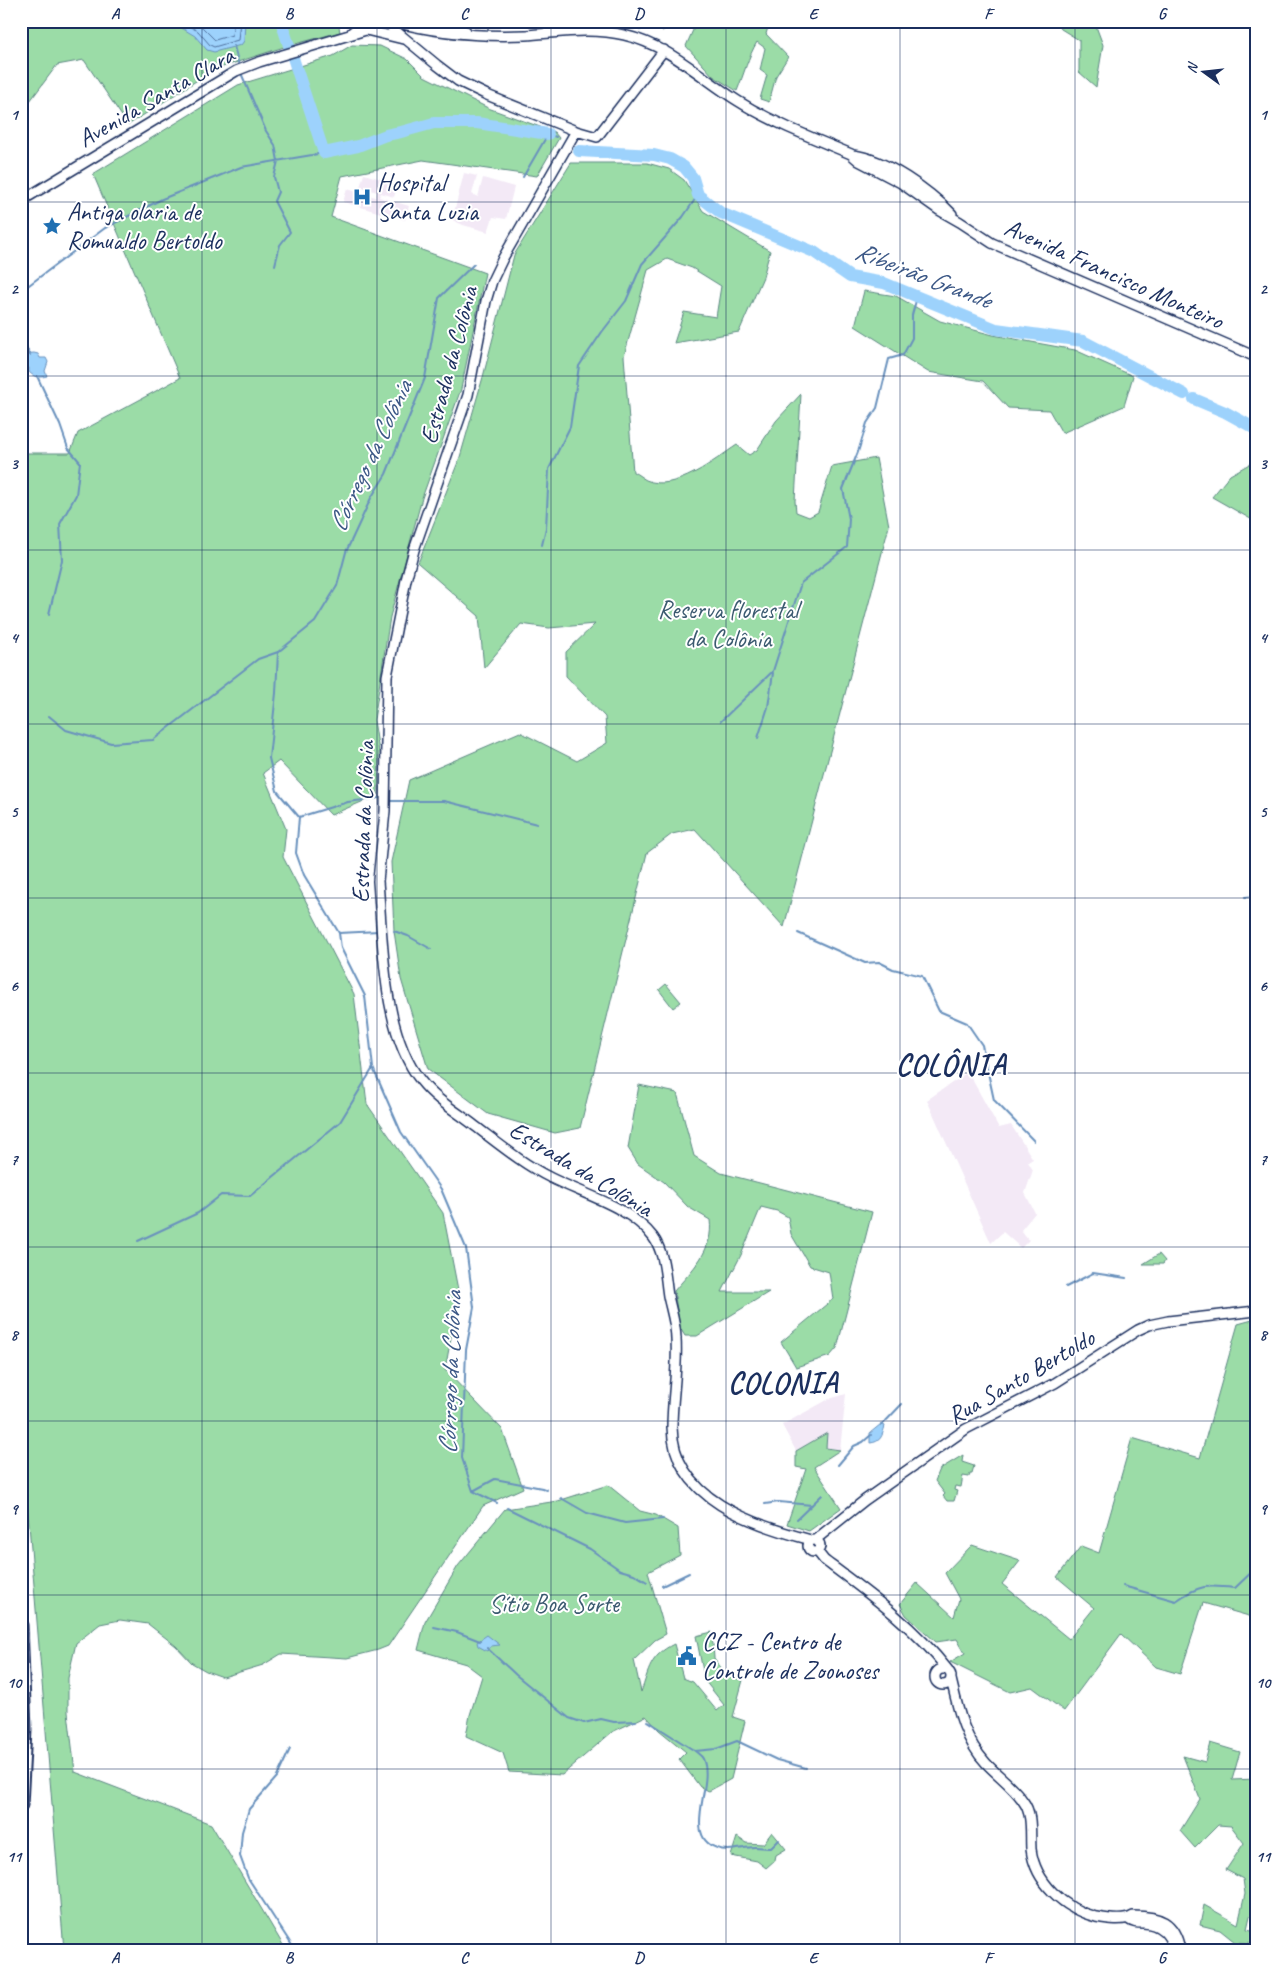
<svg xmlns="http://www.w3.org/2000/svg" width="1277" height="1971" viewBox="0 0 1277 1971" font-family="Caveat,sans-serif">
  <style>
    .built { fill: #f3e9f6 }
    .green { fill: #9bdca7; stroke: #5b8682 }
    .water { fill: #9dd2fc; stroke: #6991bd }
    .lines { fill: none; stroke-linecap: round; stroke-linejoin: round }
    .shore { stroke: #4f709d; stroke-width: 1 }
    .stream { stroke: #6991bd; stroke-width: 2 }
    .river { stroke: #9dd2fc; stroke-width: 12 }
    .secondary-casing { stroke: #1b2f5e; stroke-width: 12 }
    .highway-casing { stroke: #1b2f5e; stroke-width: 15 }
    .secondary { stroke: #fff; stroke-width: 9 }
    .highway { stroke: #fff; stroke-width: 11 }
    .grid { fill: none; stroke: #1b2f5e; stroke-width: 1; stroke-opacity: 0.55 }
    .labels { text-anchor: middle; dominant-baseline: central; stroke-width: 4; stroke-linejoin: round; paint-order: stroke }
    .street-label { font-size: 25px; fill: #1b2f5e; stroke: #fff }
    .poi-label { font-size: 25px; fill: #1b2f5e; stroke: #fff; text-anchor: start }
    .park-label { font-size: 25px; fill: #3b5a70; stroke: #fff }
    .water-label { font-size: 26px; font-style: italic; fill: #3c5886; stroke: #fff }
    .district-label { font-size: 30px; font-weight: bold; letter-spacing: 1px; fill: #1b2f5e; stroke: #fff }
    .neatline { fill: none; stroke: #1b2f5e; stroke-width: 2 }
    .grid-label { font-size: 16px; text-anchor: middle; font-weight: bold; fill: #1b2f5e }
  </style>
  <rect width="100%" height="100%" fill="#fff"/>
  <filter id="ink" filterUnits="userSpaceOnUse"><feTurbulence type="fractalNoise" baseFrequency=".02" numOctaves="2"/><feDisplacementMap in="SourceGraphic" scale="10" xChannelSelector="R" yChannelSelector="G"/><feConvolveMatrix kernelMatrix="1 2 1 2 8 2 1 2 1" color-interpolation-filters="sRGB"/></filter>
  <g filter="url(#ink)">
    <path class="built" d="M464,173l13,3 -5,18 6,3 5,-19 31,9 -8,32 -13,-2 -5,15 -25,-7 -11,-5z
      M364,174l34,10 -4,13 -13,-4 -2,4 30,9 -4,14 -62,-18 4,-13 29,8 1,-5 -17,-5z
      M968,1072l31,56 12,-3 22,34 -5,3 5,8 -8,23 10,20 -14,17 8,10 -8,8 -18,-16 -12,11 -64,-143z
      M846,1394l-6,56 -14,-2 1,-15 -31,18 -14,-26 47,-26z"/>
    <path class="green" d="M21,21h317l2,11 -56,15 -71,23 -85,55 -44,-65 -27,5 -36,48z
      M631,21h36l-4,10z
      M697,21h73l-4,13 22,23 -12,19 -7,26 -9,-3 7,-24 -7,-5 5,-22 -8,-6c-9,15 -13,32 -20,49l-24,-15 -27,-30z
      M1056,21h38l9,24 -7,42 -17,-15v-32l-18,-11z
      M352,45l28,1 27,13 17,17 64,32 66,24 5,6 -22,38 -114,-16 -81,16 -11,41 154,56 -24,116 -39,109 -32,119 -16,103 5,32 -1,43 -47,20 -52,-54 -16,12 23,56 -3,28 71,137 13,110 76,109 16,82 -14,75 57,59 21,59 -40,18 -95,140 -10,4 -31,8 -66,-4 -18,11 -40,12 -17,-6 -14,-8 -16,-17 -28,-22 -28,-4 -20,4 -24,19 -8,35v34l7,60 136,52 75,126h-222l-43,-523v-974h49l8,-20 102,-55 -87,-204 145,-89 95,-29z
      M571,163h76l22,6 15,11 19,31 67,40 -7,26 -24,55 -65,11 10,-31 32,5 5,-31 -29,-18 -25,-9 -19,11 -24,86 9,116c5,2 9,6 13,8 29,13 68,-20 91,-35l12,10 8,-5 19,-29 25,-27 -6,107 1,11 13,5 9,-5 14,-46 44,-8 13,68 -105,401 -89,-98 -23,5 -25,19 -67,275 -25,5 -67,-19 -60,-45 -27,-90 -7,-48 -3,-69 18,-82 111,-48 57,29 30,-18 -2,-26 -39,-41v-24l29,-28 -46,4 -28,-4 -37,44 -5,-52 -61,-53 42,-106 23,-80 31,-122z
      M864,291l32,5 44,25 53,14 82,15 58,26 -9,30 -62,27 -13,-23 -41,-2 -25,-27 -55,-9 -73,-46z
      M1253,462l3,1v59l-44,-25 18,-22z
      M666,984l15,18 -8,6 -14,-18z
      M639,1085l38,8 17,63 27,17 151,39 -35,136 -7,8 -34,11 -15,-25 52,-43 -4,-27 -19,-6 -19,-32 -3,-17 -11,-6 -16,-4 -20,48 -19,37h47l-72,44h-12l-5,-8 -6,-37c18,-21 40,-41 36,-71l-22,-13 -24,-25 -26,-18 -10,-16z
      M1159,1254l6,7 -2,3h-20z
      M1256,1319v299l-53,-15 -23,71 -24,-7 -35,-33 -57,77 -32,-24 -22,5 -60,-30 15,-9 -8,-14 -21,3 -30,-27 -6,-11 17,-21 37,34 5,-18 -14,-26 27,-28 48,16 -18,23 67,55 25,-31 -37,-31 24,-31 18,7 33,-115 68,20 38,-134z
      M827,1433l-1,15 14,2 -26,17 27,41 -32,23 -22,-7 19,-55 -10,-2v-16z
      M963,1455l-1,7 12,4 -2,7h-2l-1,4 -6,-1 -2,11 -6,-1 -1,4 3,1 -3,10h-7l-4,-5 2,-2 -10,-13 5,-12z
      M608,1485l32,26 16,4 22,13 2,27 -32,17 18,62 -11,6 -21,20 7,32c8,-21 8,-36 33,-48l9,34 10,4 24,29 7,-6 -19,-24 -9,-45 16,-4 2,26 13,18 16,4 -10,37 12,4 -14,58 -22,12 -9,-4 -21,-28 7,-7 -27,-22 -13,-14 -34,16 -50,43 -53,-3 -6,-19 -37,-17 4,-21 12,-39 -16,-12 -48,-14 7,-28 33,-56 47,-57 53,-8z
      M1210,1743l30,9 -8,28 24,-1v130l-6,7 -3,13 9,2v12l-21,-1 -15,-12 -20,-5 4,-20 34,19 7,-30 -2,-15 -17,-9 18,-27 -13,-17 -13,-1 -23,23 -15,-17 20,-32 -17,-43 22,6z
      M772,1832l14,17 -10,6 -1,5 -9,8 -9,-7 -26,-5 6,-19 9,6 17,1z"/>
    <path class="water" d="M170,21h75l-1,20 -3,4 -27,7 -7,-2 -12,-14z
      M34,353l4,1 2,4h6l2,4 -3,9 2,5c-8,2 -12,2 -18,-4v-4l-4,-2 -4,-12z
      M881,1424l4,2c-3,10 -4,16 -15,17v-10z
      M487,1635l13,10 -9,1 -4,5 -9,-5 -1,-4z"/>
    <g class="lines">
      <path class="shore" d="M179,21l19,10 12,14 4,2 24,-7 2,-19
        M192,21l10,6 13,13 17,-5 2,-14"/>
      <path class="stream" d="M640,30l4,-9
        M234,46l5,20
        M241,73l25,58 9,14 3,16 -4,16 4,15 -4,9 16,31 -10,13 -5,20
        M523,177l25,-43 8,3
        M21,291l84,-63 57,-29 79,-32 83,-14
        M21,336l9,19
        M37,376l23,49 8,23 12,14 -4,33 -16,29 2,36 -13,54
        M542,545l4,-17 3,-59 21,-42 9,-61 23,-34 24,-31 16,-37 41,-47 15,-22
        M49,716l17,14 45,13 42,-3 105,-81 20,-7 37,-30 22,-36 9,-34 25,-54 15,-24 39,-96 14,-80 35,-34
        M721,721l52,-50 28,-88 46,-36 2,-28 -6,-30 15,-37 9,-29 10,-15 12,-49 14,-4 9,-17v-23l5,-18
        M758,738l10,-31 5,-34
        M391,801h53l93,23
        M299,817l49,-15 31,-4
        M1245,897l11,-1
        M394,931l14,5 23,13
        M339,933l40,-2
        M798,933l67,30 14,-1 14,7 29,7 17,35 28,12 15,22 12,55 40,41
        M373,1068l28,64 40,57 25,59 8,59 -8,43 -4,108 11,33
        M138,1241l60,-28 23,-18 29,1 90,-74 33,-54 -8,-72 -24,-48 -2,-15 -35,-58 -8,-22 3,-36 -22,-26 -8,-33 7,-65 2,-41
        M1066,1287l27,-14 33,5
        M882,1425l20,-21
        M838,1465l16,-19 9,-4 8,-7
        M473,1491l22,-12 47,9 5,2
        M473,1491l24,12
        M561,1498l26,15 38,10 38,-4
        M765,1504l14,-2 33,3
        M507,1508l83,41 30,21 14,4 13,8
        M797,1519l25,-24
        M662,1586l27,-13
        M1123,1586l53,15c24,-17 32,-16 59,-13l21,-20
        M434,1627l23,5 23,9
        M487,1648l29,27 53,43 15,5 17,-4 13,3 22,-1
        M648,1721l47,30 21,-2 21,-8 40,19 29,8
        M290,1749l-13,28 -28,32 -7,23 -2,24 8,22 47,72
        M695,1751c2,2 7,5 8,8 12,25 -22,77 14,89 12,5 25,-1 38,-1 5,0 10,1 16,1l8,-8"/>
      <path class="river" d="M281,21l43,132 34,-7 28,-11 15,-3 33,-9h43l71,11
        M579,151l75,4 16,4 14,8 9,11 5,17 23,18 93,39 36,25 34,6 112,46 87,12 101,53
        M1194,399l31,13 31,17"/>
      <g class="secondary-casing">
        <path id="secondary" d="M391,21c44,12 89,16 135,14 32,-2 66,-8 98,0 44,10 76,42 114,66 35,22 75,37 113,53l8,7 42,22 38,27 21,12 32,21 264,114
          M436,21l30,10
          M385,22l52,43 21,16 29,14 89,36 21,6 67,-87
          M366,30l37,9
          M352,32l14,-11
          M576,131l-73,127 -11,23 -6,20 -18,94 -54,155 -8,30 -19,96 -2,135 -7,70c5,60 4,152 43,200 14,18 36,31 54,45 24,18 48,38 76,52 34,17 78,28 102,59 12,16 12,40 15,59 3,14 8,29 8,43 2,30 -4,59 -4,88 1,72 82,98 139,113
          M853,155c33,4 77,36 99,59
          M21,201l215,-130 23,-9 107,-32 16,-8
          M815,1540l50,-40 101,-71 89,-46 83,-53 11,-5 19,-4 88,-10
          M808 1546a6 6 0 1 1 12 0a6 6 0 1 1-12 0Z
          M817,1551l7,9c44,33 90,66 124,110
          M935 1677a8 8 0 1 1 16 0a8 8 0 1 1-16 0Z
          M951,1679c7,30 13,60 35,84 11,12 27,23 37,38 10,13 7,32 8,48 4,33 33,60 65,68 11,2 28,5 37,-1 26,0 42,5 47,34
          M1128,1919c5,4 9,4 15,4 18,1 26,11 32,27"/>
      </g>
      <g class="highway-casing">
        <path id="highway" d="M21,1625l4,105 -4,75"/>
      </g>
      <use href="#secondary" class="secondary"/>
      <use href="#highway" class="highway"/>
    </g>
  </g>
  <path class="grid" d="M202,21v1929M377,21v1929M551,21v1929M726,21v1929M900,21v1929M1075,21v1929M21,202h1235M21,376h1235M21,550h1235M21,724h1235M21,898h1235M21,1073h1235M21,1247h1235M21,1421h1235M21,1595h1235M21,1769h1235"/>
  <defs>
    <g id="hospital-bare" transform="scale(1.5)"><path d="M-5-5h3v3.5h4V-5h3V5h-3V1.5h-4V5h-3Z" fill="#1f6fb2" stroke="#fff" stroke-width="2.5" paint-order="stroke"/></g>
    <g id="sight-bare" transform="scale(1.5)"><path d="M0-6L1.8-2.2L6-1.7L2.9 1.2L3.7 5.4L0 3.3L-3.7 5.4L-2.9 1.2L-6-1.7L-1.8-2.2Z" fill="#1f6fb2" stroke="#fff" stroke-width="2.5" paint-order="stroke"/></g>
    <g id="civic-bare" transform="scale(1.5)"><path d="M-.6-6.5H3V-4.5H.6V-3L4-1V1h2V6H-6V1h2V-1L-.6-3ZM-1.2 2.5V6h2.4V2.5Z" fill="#1f6fb2" stroke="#fff" stroke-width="2.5" paint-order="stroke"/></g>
  </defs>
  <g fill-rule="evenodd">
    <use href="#hospital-bare" x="362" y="197"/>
    <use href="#sight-bare" x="52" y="226"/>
    <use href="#civic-bare" x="687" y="1656"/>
  </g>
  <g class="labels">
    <g class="street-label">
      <text transform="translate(156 97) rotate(-30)">Avenida Santa Clara</text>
      <text transform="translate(1114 274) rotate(24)">Avenida Francisco Monteiro</text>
      <text transform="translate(449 365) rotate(-75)">Estrada da Colônia</text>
      <text transform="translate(363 822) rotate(-88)">Estrada da Colônia</text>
      <text transform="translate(581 1169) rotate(31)">Estrada da Colônia</text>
      <text transform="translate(1021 1377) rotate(-30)">Rua Santo Bertoldo</text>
    </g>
    <g class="poi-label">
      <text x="377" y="183">Hospital<tspan x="377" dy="29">Santa Luzia</tspan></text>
      <text x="67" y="212">Antiga olaria de<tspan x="67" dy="29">Romualdo Bertoldo</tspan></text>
      <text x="702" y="1642">CCZ - Centro de<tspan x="702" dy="29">Controle de Zoonoses</tspan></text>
    </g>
    <g class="park-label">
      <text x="728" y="610">Reserva florestal<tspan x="728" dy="29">da Colônia</tspan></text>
      <text x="554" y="1604">Sítio Boa Sorte</text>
    </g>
    <g class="water-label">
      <text transform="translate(923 275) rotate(21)">Ribeirão Grande</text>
      <text transform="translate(370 456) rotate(-65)">Córrego da Colônia</text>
      <text transform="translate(450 1373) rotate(-88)">Córrego da Colônia</text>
    </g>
    <g class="district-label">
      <text x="951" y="1065">COLÔNIA</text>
      <text x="783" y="1383">COLONIA</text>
    </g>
  </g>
  <rect width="1277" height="1971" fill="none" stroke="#fff" stroke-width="55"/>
  <g transform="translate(1204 72) rotate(285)" stroke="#ffffff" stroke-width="4" paint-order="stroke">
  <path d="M0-4L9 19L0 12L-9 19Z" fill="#1b2f5e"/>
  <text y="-8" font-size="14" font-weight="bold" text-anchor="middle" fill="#1b2f5e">N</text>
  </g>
  <rect x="28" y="28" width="1222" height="1916" class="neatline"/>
  <g class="grid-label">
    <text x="115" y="19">A</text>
    <text x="289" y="19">B</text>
    <text x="464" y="19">C</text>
    <text x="639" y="19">D</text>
    <text x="813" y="19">E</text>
    <text x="988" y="19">F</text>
    <text x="1162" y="19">G</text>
    <text x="14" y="120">1</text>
    <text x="1263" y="120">1</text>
    <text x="14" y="294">2</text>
    <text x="1263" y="294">2</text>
    <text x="14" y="469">3</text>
    <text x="1263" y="469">3</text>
    <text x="14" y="643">4</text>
    <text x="1263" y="643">4</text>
    <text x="14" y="817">5</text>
    <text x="1263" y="817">5</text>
    <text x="14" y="991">6</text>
    <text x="1263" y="991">6</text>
    <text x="14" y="1165">7</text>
    <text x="1263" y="1165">7</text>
    <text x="14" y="1340">8</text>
    <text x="1263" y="1340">8</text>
    <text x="14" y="1514">9</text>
    <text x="1263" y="1514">9</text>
    <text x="14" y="1688">10</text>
    <text x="1263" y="1688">10</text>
    <text x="14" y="1862">11</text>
    <text x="1263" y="1862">11</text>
    <text x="115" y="1963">A</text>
    <text x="289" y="1963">B</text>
    <text x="464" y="1963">C</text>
    <text x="639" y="1963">D</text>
    <text x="813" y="1963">E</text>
    <text x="988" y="1963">F</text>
    <text x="1162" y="1963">G</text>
  </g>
</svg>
